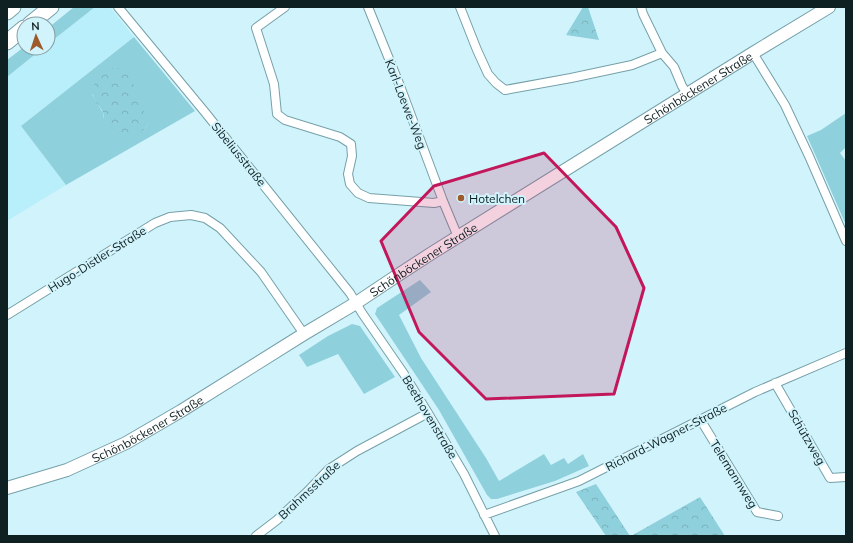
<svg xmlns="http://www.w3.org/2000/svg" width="853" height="543" viewBox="0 0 853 543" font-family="Mulish,sans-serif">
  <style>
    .built { fill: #b9effa }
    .green { fill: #8fd0dd; fill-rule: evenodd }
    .park { fill: url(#park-crowns) }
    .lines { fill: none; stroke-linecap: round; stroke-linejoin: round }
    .minor-casing { stroke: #76a0a8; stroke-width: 10 }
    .secondary-casing { stroke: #76a0a8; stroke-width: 14 }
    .motorway-casing { stroke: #76a0a8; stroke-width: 17 }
    .minor { stroke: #fff; stroke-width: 8 }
    .secondary { stroke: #fff; stroke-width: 12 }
    .motorway { stroke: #fff; stroke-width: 15 }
    .marked { fill: #c2185b; fill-opacity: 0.2; stroke: #c2185b; stroke-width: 3; stroke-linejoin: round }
    .poi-dot { fill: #9e5a2a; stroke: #d1f4fc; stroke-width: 1.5 }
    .labels { text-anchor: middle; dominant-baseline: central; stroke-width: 4; stroke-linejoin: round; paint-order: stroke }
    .street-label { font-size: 12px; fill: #0f2023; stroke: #d1f4fc }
    .poi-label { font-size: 12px; fill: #0f2023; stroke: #d1f4fc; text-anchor: start }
  </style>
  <defs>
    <pattern id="park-crowns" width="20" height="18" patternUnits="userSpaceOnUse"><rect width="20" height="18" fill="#8fd0dd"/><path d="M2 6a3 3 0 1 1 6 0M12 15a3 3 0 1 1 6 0" fill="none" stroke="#7ab2bd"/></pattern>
  </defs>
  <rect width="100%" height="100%" fill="#d1f4fc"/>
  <path class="built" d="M95,7h15l24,30 -113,89 45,59 -59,36v-144l36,-29h5v-4z"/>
  <path class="green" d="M74,7h21l-47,37v-16z
    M134,37l61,74 -129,74 -45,-59zM92,94l56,30 -6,8h-29l-10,-12v-7z
    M24,47v1h19l-36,29v-17z
    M846,113v34l-6,6 6,8v64l-39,-89 14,-6z
    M420,280l11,12 -32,23 22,43 65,100 13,23 45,-27 7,11 13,-7 4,6 15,-10 6,12 -34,15 -58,18h-6l-4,-4 -48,-85 -64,-96 2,-6z
    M352,324l8,2 35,51 -31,17 -26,-40 -31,13 -8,-12 29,-19z"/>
  <path class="park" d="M583,7h5l11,33 -33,-5z
    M113,68c4,1 8,0 12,3 9,8 19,41 23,53l-6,8h-29c-4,-3 -9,-7 -10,-12 0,-1 1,-6 0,-7 -1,-4 -6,-9 -8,-13 -8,-16 6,-24 18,-32z
    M596,484l34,52h-24l-30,-44z
    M700,497l25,39h-94z"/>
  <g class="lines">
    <g class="minor-casing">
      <path id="minor" d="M118,7l86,104 146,182 12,20 42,61 24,39 36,61 31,62
        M285,7l-29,21 18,56 3,30 8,6 55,17 11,7 1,12 -4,18 2,10 8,9 11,5 65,5 9,-2
        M368,7l32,79 43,115 15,36
        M460,7l17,43 11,24 8,9 9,7 66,-12 61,-13 30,-12
        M641,7l2,7 19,39 12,14 8,19 5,8
        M753,53l32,52 24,51 37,85
        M7,315l148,-92 15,-6 21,-2 14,3 15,10 41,44 43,62
        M775,383l55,95 16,-1
        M700,419l57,93 21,4
        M484,515l95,-34 176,-89 91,-39
        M256,536l21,-16 30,-28 22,-23 28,-18 71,-38"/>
    </g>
    <g class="secondary-casing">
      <g id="secondary">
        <path id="s1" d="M7,488l60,-18 59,-27 55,-32 123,-77 52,-31 39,-26 40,-26 318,-198 76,-46"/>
      </g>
    </g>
    <g class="motorway-casing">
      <path id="motorway" d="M7,12l6,-5
        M30,24l21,-17
        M7,42l17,-14"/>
    </g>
    <use href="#minor" class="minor"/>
    <use href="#secondary" class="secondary"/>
    <use href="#motorway" class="motorway"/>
  </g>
  <path class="marked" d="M544,153l72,74 28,61 -30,106 -128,5 -67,-67 -38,-91 53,-55z"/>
  <circle class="poi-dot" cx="461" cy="198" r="4"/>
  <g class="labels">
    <g class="street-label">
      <text stroke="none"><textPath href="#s1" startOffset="801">Schönböckener Straße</textPath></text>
      <text transform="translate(406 104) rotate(69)">Karl-Loewe-Weg</text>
      <text transform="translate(239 154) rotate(51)">Sibeliusstraße</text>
      <text transform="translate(97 259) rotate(-32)">Hugo-Distler-Straße</text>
      <text stroke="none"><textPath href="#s1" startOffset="477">Schönböckener Straße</textPath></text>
      <text transform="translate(430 417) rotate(59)">Beethovenstraße</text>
      <text stroke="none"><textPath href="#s1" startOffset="153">Schönböckener Straße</textPath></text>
      <text transform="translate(666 437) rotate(-27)">Richard-Wagner-Straße</text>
      <text transform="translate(807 437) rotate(60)">Schützweg</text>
      <text transform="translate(734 474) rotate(58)">Telemannweg</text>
      <text transform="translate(309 490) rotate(-43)">Brahmsstraße</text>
    </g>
    <g class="poi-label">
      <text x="469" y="198">Hotelchen</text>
    </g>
  </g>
  <rect width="853" height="543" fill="none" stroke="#0f2023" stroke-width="16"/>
  <g transform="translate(36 36) rotate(357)"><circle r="19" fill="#d1f4fc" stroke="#839fa5"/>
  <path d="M0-3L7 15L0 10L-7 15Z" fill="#9e5a2a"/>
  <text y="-6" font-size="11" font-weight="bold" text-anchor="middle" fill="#0f2023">N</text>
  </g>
</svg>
